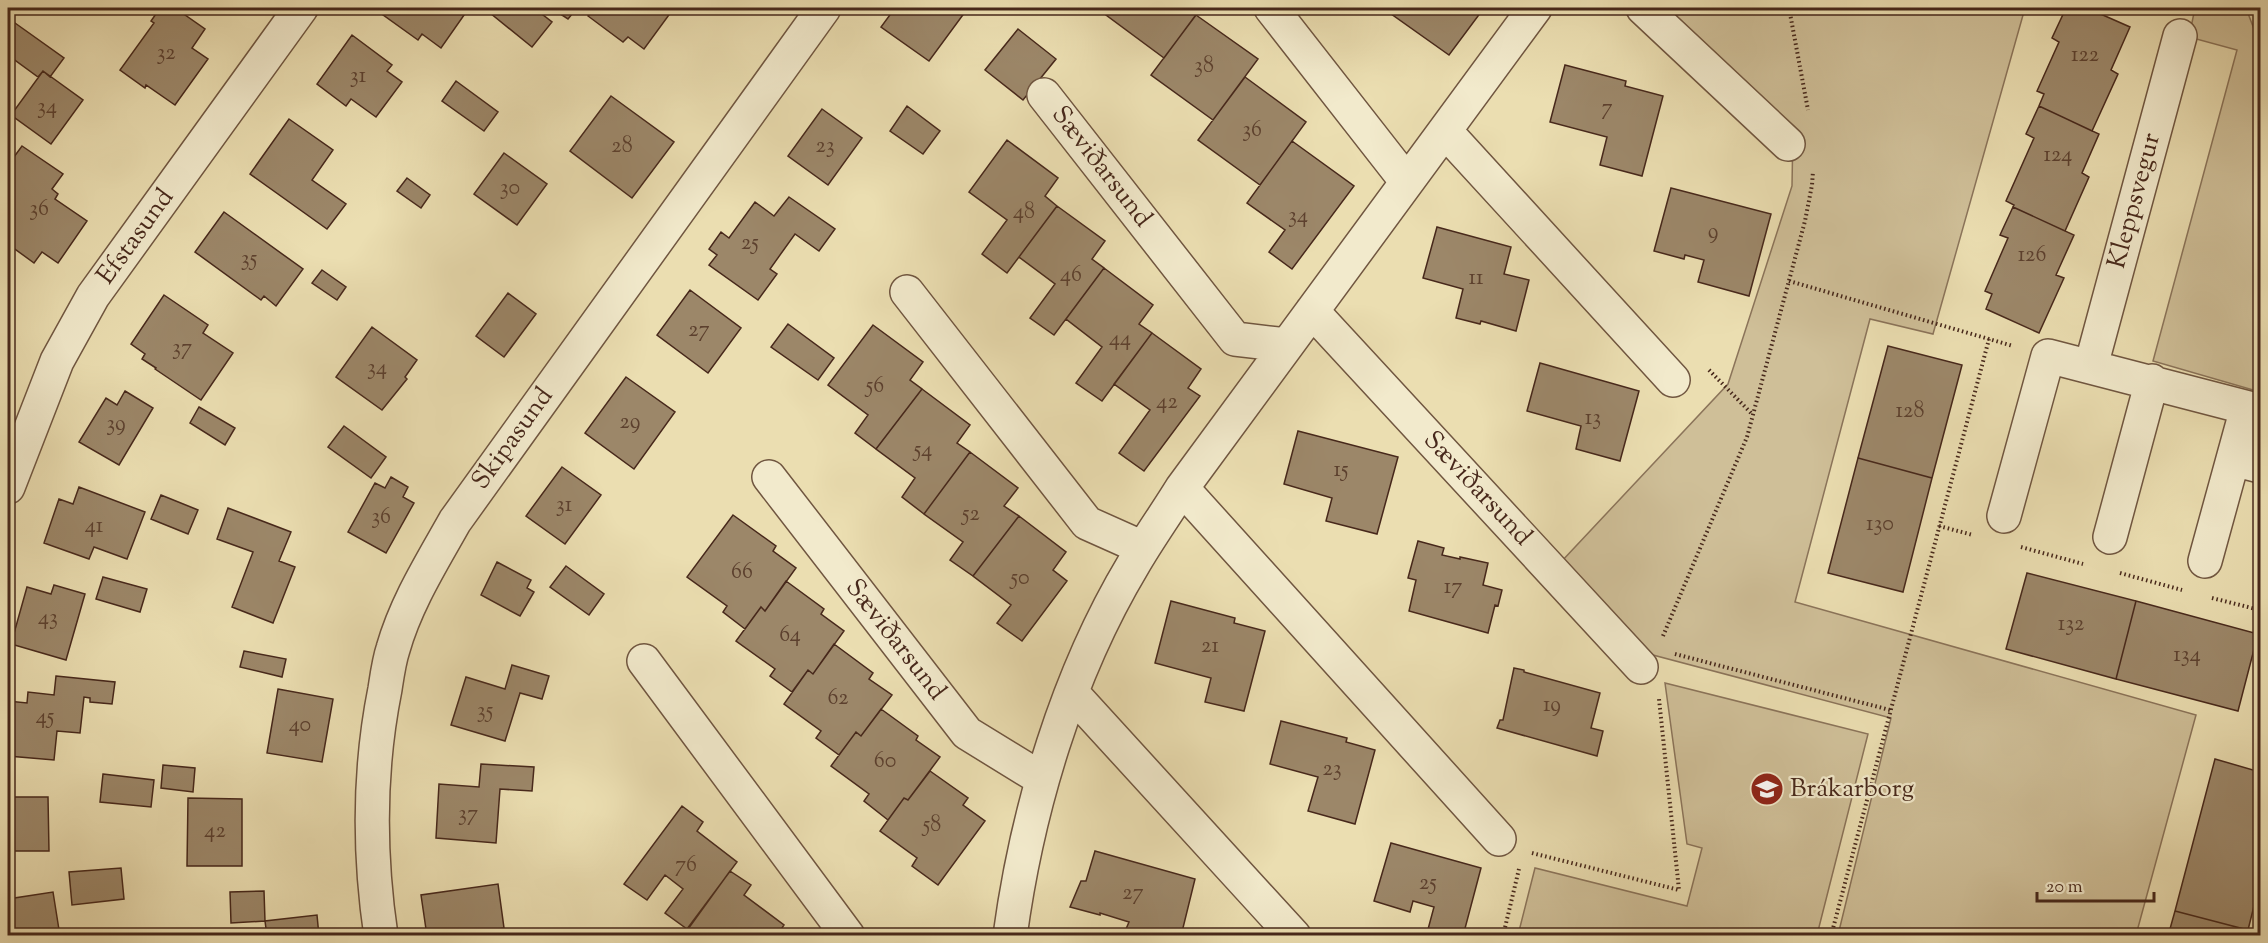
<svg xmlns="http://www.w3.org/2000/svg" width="2268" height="943" viewBox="0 0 2268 943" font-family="'Sorts Mill Goudy',serif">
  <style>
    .green { fill: #cfbf98; stroke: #8b745a; stroke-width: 1.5 }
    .building { fill: #9c8769; stroke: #47281b; stroke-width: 1.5 }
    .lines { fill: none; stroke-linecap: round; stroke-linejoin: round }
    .minor-casing { stroke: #705640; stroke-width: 36 }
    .path { stroke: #47281b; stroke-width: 4; stroke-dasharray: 1.5 3; stroke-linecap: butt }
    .minor { stroke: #f2eacc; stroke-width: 33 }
    .labels { text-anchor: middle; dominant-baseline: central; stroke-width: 4.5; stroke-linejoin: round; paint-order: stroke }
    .number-label { font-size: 22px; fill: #5c402e }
    .street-label { font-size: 26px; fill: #47281b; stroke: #f2eacc }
    .poi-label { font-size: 26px; fill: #47281b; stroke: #f2eacc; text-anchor: start }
  </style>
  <rect width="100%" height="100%" fill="#ebdeb1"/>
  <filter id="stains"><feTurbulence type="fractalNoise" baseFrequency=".00333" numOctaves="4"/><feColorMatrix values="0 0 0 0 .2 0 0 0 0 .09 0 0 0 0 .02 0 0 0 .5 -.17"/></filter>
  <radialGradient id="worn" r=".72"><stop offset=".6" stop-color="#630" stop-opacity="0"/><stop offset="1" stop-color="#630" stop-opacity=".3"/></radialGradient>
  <path class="green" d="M1656,8h369l-92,326 -63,-15 -75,283 401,113 -60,220h-298l53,-217 -238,-63 -92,-93 167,-178 64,-198 1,-58z
    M2195,8h51l14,37v347l-107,-31 84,-311 -48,-13z
    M1665,683l203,51 -51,201h-299l17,-67 152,38 15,-58 -15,-4z"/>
  <path class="building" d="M160,8h15l30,21 -13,19 16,11 -33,46 -29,-20 -1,3 -25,-18 34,-47 -3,-2z
    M379,8h90l-28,40 -19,-14 -4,6 -39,-28 2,-3z
    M495,8h39l18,14 -20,25 -42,-34z
    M551,8h26l-9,11z
    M595,8h79l-30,41 -16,-12 -5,5 -35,-26z
    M895,8h73l-39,53 -48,-34z
    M1105,8h96l-37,50 -62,-46z
    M1389,8h95l-35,47 -62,-44z
    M2066,8h21l43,19 -19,43 7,4 -26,57 -53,-25 5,-12 -7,-3 22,-49 -7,-4z
    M1196,15l62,44 -45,61 -62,-45z
    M8,18l56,40 -14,19 -7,-6 -5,6 -30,-22z
    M1018,29l38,30 -33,41 -38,-30z
    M352,35l40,30 -5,6 15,11 -26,35 -25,-18 -5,7 -29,-22z
    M1565,65l61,16 -1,5 38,10 -21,80 -42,-11 7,-28 -57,-15z
    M43,71l40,29 -32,44 -40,-29z
    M1245,77l61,45 -46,63 -62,-45z
    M456,81l42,31 -14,19 -42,-30z
    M611,96l63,46 -42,56 -62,-47z
    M907,106l33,25 -17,23 -33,-23z
    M2039,106l60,28 -17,39 7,4 -24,54 -52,-24 1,-2 -8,-4 28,-63 -8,-4z
    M822,109l40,29 -34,47 -40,-29z
    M289,119l44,31 -21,30 34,24 -19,25 -77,-55z
    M1007,140l51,38 -13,18 12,10 -50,67 -25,-19 25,-34 -38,-28z
    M1292,141l62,45 -62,83 -23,-17 16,-22 -38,-27z
    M22,146l41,28 -11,15 6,5 -3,5 32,22 -29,42 -16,-11 -8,11 -26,-19v-79z
    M504,153l43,31 -30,41 -43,-31z
    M407,178l23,17 -9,13 -24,-17z
    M1671,188l100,26 -22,82 -51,-14 6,-22 -19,-5 -1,4 -30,-8z
    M789,197l46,32 -16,22 -24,-17 -25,35 7,5 -19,26 -49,-35 8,-10 -8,-6 12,-17 8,6 26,-36 19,14z
    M1057,206l48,35 -13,18 12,9 -50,67 -24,-17 25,-34 -36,-27z
    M2013,207l61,28 -18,40 8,3 -25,55 -53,-24 6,-15 -7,-3 23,-53 -8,-3z
    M224,212l79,57 -27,37 -12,-10 -3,4 -66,-48z
    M1437,227l74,20 -7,27 25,6 -13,51 -35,-10 -1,3 -24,-6 7,-29 -40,-11z
    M1104,268l49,37 -14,19 13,9 -50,68 -26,-18 26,-36 -36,-28z
    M322,270l24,17 -9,13 -25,-17z
    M690,290l51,38 -33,45 -51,-38z
    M508,293l28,21 -32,43 -28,-21z
    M164,295l44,30 -5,8 30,20 -32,47 -46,-31 1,-1 -14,-9 3,-5 -14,-10z
    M788,324l46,34 -16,22 -47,-33z
    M873,325l50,37 -13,18 12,9 -46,60 -21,-16 13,-18 -40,-30z
    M372,327l45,33 -12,17 2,2 -25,31 -46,-33z
    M1152,333l49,36 -13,19 12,8 -56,75 -25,-18 31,-43 -36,-26z
    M1888,346l74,19 -30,113 -74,-20z
    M1540,363l99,28 -19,70 -44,-12 5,-23 -54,-15z
    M626,377l49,35 -41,57 -49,-36z
    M922,389l48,36 -13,18 13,9 -46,62 -22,-17 13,-19 -39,-29z
    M125,391l28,17 -34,57 -40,-23 27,-44 11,7z
    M199,407l36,21 -10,17 -35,-22z
    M344,426l42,31 -15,21 -43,-31z
    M1298,431l100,26 -21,77 -51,-13 6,-23 -48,-14z
    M970,452l48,36 -14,18 15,10 -46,60 -23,-16 13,-18 -39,-28z
    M1858,458l74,20 -29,114 -75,-19z
    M562,467l39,28 -36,49 -39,-28z
    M391,477l17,10 -5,10 11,6 -28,50 -38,-21 27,-49 10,5z
    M79,487l66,25 -18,47 -33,-12 -5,12 -45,-16 15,-44 14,5z
    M161,495l37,15 -10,24 -37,-15z
    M228,508l63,24 -12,29 16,6 -22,56 -41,-16 21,-55 -36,-13z
    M733,515l43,31 -3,5 23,17 -31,43 -4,-4 -16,22 -22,-17 4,-6 -40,-29z
    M1019,516l47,36 -13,18 14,11 -45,60 -25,-18 14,-18 -38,-29z
    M1418,541l26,7 -2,7 18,4v-2l28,6 -5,22 19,5 -4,16 -3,-1 -7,28 -79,-22 7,-31 -8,-2z
    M497,562l34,18 -4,8 7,4 -14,24 -39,-21z
    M566,566l38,28 -15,21 -39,-28z
    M2027,573l109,28 -20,78 -110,-30z
    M103,577l44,12 -7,23 -44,-13z
    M786,581l38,28 -3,5 23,17 -31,43 -5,-4 -16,22 -22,-16 5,-7 -39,-28 25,-34 4,4z
    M54,585l31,9 -19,66 -55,-16 16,-57 24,7z
    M1171,601l64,17 -1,5 31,8 -21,80 -39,-9 6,-24 -56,-15z
    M2136,601l122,33 -20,77 -122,-32z
    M834,644l39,29 -4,6 23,16 -31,41 -5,-4 -17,23 -23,-17 5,-7 -37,-27 24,-34 5,4z
    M244,651l42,8 -4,18 -42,-10z
    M512,665l37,11 -7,23 -22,-6 -15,48 -54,-16 15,-48 39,12z
    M1514,668l10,2v2l76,21 -9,35 12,3 -6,25 -100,-28 3,-8h3z
    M56,676l59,6 -3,22 -22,-2v-4l-6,-1 -4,36 -23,-2 -3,29 -46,-4v-55l19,2 1,-11 26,3z
    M278,689l55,10 -11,63 -55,-9z
    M881,709l37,27 -2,4 24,17 -32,43 -4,-2 -16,22 -24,-19 5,-7 -38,-28 25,-34 5,4z
    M1281,721l66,17 -1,4 29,8 -20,74 -47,-13 10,-34 -48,-13z
    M2215,759l45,13v110l-12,48 -73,-19z
    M481,764l53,3 -2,24 -32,-2 -4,54 -60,-5 3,-54 40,3z
    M163,765l32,3 -2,24 -32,-4z
    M930,771l38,27 -5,7 22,16 -47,64 -26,-19 5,-8 -37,-27 24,-33 4,2z
    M103,774l51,6 -3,27 -51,-5z
    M8,797h40l1,54h-41z
    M188,798l54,1v67h-55z
    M682,806l21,16 -6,9 40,31 -50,67 -22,-16 18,-24 -18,-14 -18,25 -23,-16z
    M1391,843l90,25 -18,68h-27l-9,-3 7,-26 -21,-6 -3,11 -36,-11z
    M1095,851l100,28 -14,57h-58l6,-14 -29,-9v2l-30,-8 11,-26h5z
    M121,868l3,31 -52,6 -3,-33z
    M730,871l21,14 -7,10 40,30 -6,9 -95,2z
    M498,884l6,44 -18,3 1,5h-60l-6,-41z
    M264,891l1,30 -34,2 -1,-31z
    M53,892l7,44h-52v-37z
    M2175,911l73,19 -2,6h-78z
    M317,915l2,21h-52l-2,-15z"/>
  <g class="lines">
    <g class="minor-casing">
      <path id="minor" d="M1271,8l136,174
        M1643,8l145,136
        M1044,95l191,244 52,6
        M1445,131l228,249
        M907,292l180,231 56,25
        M1312,311l329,356
        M2091,366l89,-330
        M2233,459l27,7
        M769,477l198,256 75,46
        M8,487l49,-126 36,-65 208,-288
        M1182,488l317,351
        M2004,516l44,-160 212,55
        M2110,537l42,-156
        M2205,561l42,-153
        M644,661l204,275
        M1072,693l222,243
        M381,936c-12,-81 -12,-167 4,-247 2,-13 4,-28 8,-40 13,-46 39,-87 62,-128l369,-513
        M1010,936c17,-126 57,-261 123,-371 15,-26 33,-51 49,-77l353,-480"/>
    </g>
    <path class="path" d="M1789,8l19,102
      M1789,281l224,65
      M1709,370l43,44
      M1939,526l34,9
      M2021,547l62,17
      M2120,573l62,17
      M2212,598l48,12
      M1663,636l84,-199 58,-216 7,-36 1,-14
      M1675,654l215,56
      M1532,853l147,37 -20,-191
      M1503,936l16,-67
      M1831,936l158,-597"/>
    <use href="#minor" class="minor"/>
  </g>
  <defs>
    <g id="school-disc" transform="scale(1.725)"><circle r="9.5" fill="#8f2418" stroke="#f2eacc"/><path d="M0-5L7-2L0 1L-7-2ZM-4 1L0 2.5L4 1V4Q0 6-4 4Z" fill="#fff"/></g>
  </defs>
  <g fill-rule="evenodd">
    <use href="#school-disc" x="1767" y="789"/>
  </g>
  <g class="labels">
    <g class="number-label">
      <text x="166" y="54">32</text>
      <text x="2085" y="56">122</text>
      <text x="1204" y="67">38</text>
      <text x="358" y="77">31</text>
      <text x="47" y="108">34</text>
      <text x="1607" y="109">7</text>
      <text x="1252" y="131">36</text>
      <text x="622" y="147">28</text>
      <text x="825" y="147">23</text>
      <text x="2058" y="156">124</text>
      <text x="510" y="189">30</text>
      <text x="39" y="210">36</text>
      <text x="1024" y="213">48</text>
      <text x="1298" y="217">34</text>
      <text x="1713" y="233">9</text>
      <text x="750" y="244">25</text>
      <text x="2032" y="256">126</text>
      <text x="249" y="260">35</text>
      <text x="1071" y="276">46</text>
      <text x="1476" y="279">11</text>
      <text x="699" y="331">27</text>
      <text x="1120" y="340">44</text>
      <text x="182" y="349">37</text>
      <text x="377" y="369">34</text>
      <text x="875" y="387">56</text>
      <text x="1167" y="403">42</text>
      <text x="1910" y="412">128</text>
      <text x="1593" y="419">13</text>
      <text x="630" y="423">29</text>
      <text x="116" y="425">39</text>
      <text x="923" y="451">54</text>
      <text x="1341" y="471">15</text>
      <text x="564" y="506">31</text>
      <text x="971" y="515">52</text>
      <text x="381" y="518">36</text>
      <text x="1880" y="525">130</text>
      <text x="94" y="527">41</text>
      <text x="742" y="573">66</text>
      <text x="1020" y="579">50</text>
      <text x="1453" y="588">17</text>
      <text x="48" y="619">43</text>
      <text x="2071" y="625">132</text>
      <text x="790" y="636">64</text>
      <text x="1210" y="647">21</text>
      <text x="2187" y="656">134</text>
      <text x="838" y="699">62</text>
      <text x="1552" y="706">19</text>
      <text x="485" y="712">35</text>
      <text x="45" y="718">45</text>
      <text x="300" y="726">40</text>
      <text x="885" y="762">60</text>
      <text x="1332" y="770">23</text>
      <text x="468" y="815">37</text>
      <text x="932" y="826">58</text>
      <text x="215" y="832">42</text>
      <text x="686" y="866">76</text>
      <text x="1428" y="884">25</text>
      <text x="1133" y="894">27</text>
    </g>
    <g class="street-label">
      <text transform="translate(1101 167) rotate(52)">Sæviðarsund</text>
      <text transform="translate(2135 201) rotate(-75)">Kleppsvegur</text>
      <text transform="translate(136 237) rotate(-54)">Efstasund</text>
      <text transform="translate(513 439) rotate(-54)">Skipasund</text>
      <text transform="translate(1477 489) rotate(47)">Sæviðarsund</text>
      <text transform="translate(895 640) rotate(52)">Sæviðarsund</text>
    </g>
    <g class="poi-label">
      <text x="1790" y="789">Brákarborg</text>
    </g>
  </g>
  <rect width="2268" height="943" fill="none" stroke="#ebdeb1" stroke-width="30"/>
  <rect x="9" y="9" width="2250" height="925" fill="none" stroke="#47281b" stroke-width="3"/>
  <rect x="15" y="15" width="2238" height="913" fill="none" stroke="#47281b" stroke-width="1.5"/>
  <path d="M2037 892v9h117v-9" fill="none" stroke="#47281b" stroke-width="3"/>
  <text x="2046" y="892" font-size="18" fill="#47281b" stroke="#f2eacc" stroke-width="4.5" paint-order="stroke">20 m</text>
  <rect width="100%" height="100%" filter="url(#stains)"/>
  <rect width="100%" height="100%" fill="url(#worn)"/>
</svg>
